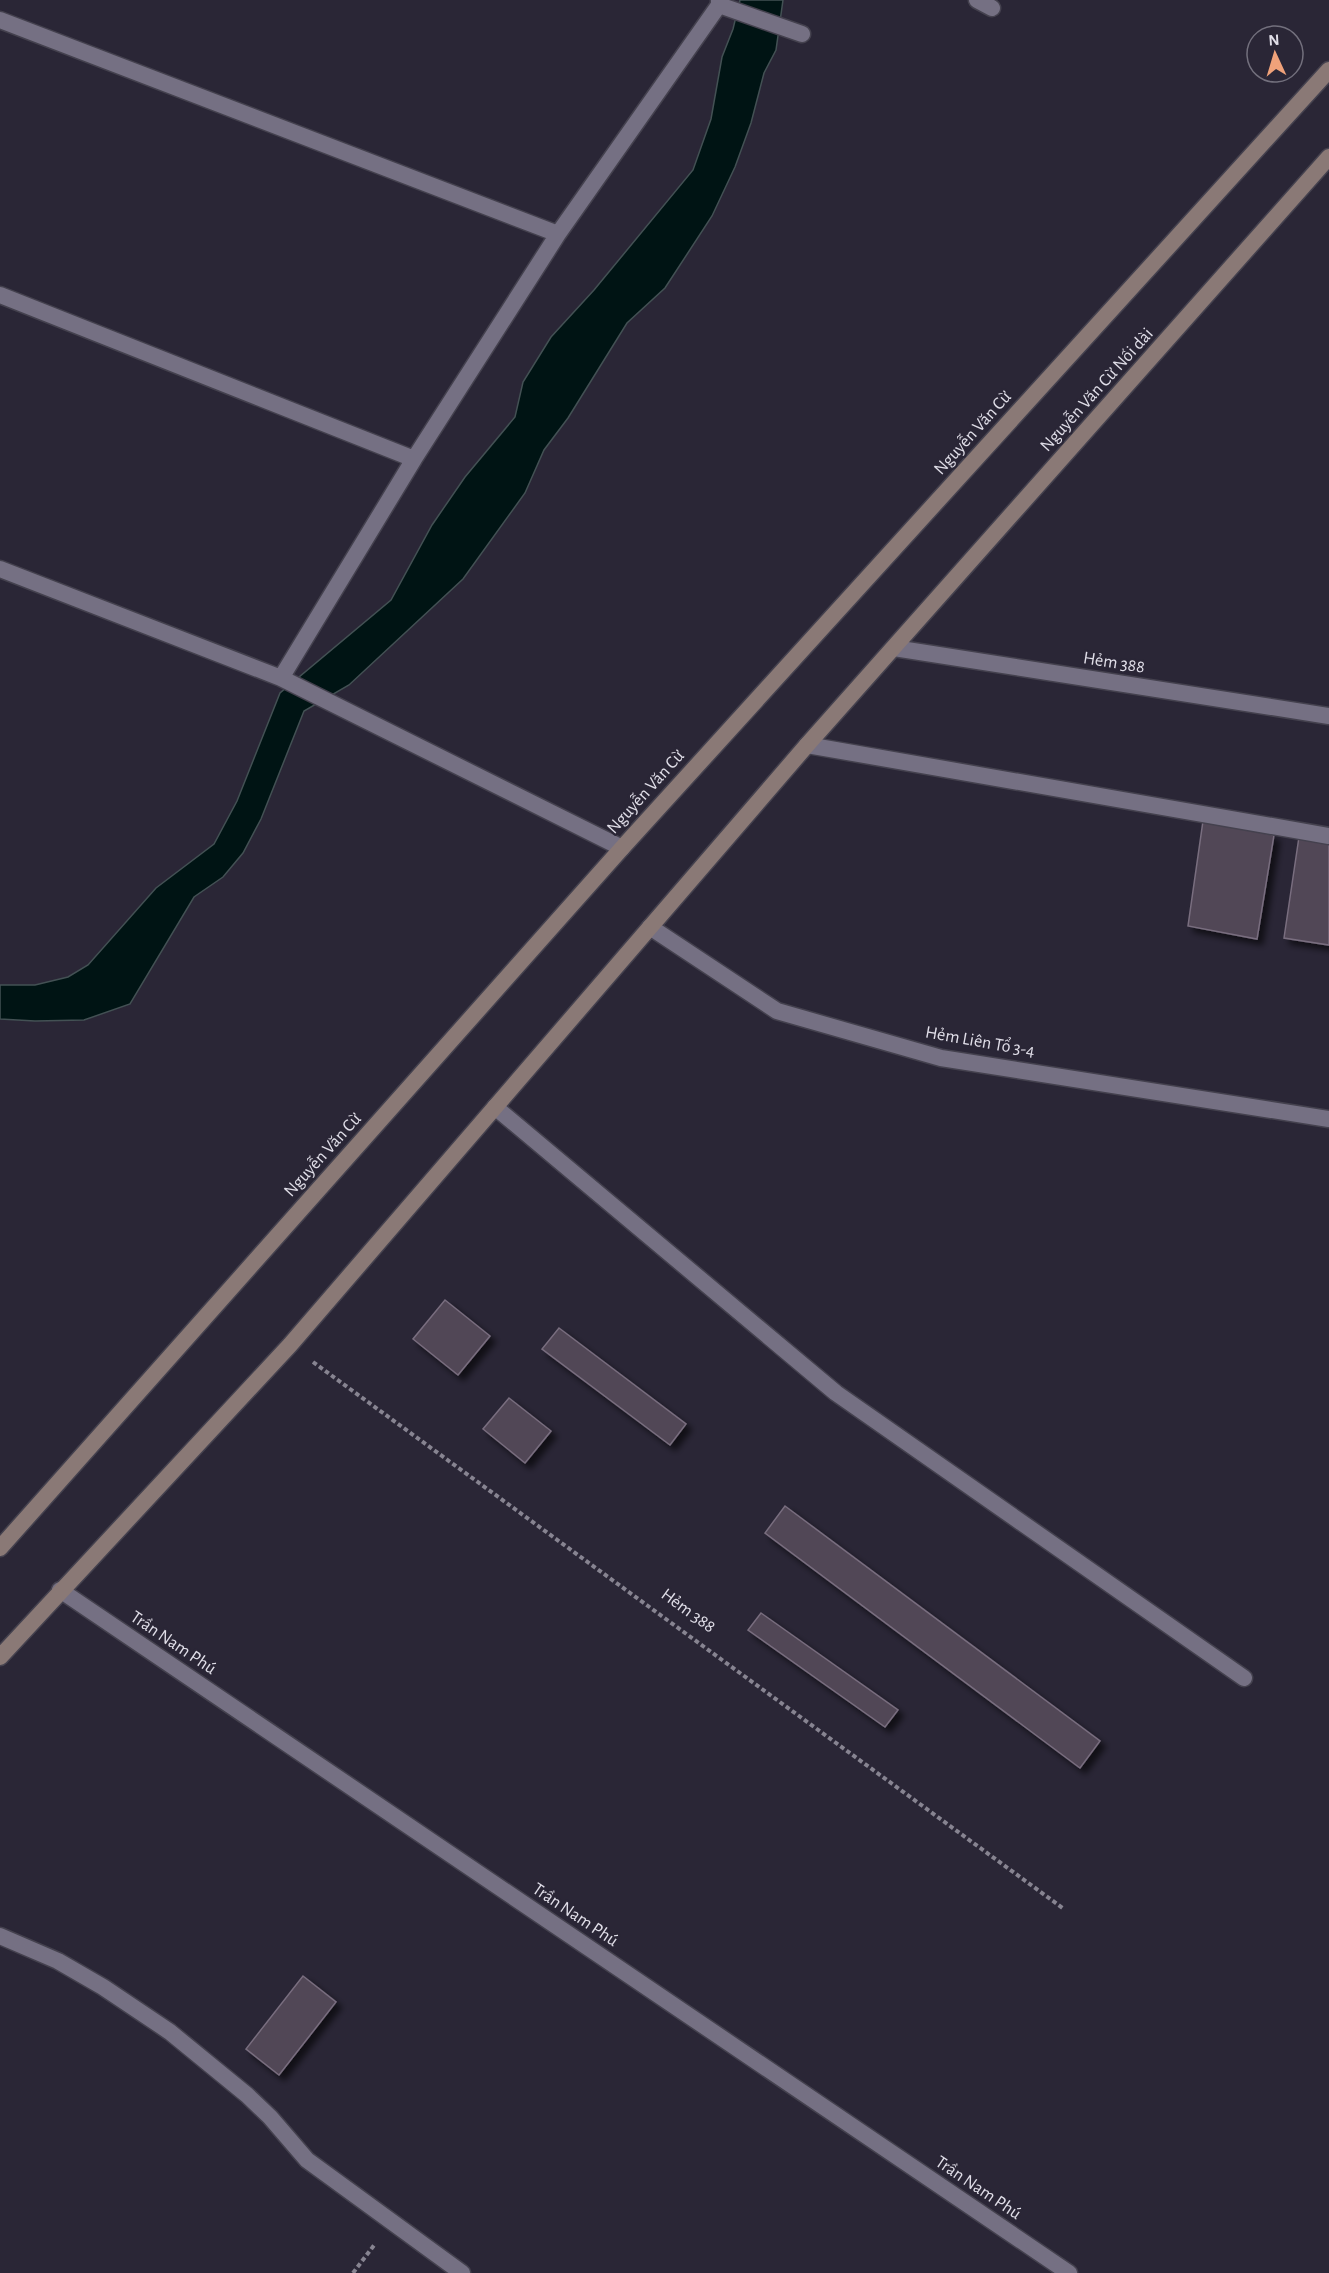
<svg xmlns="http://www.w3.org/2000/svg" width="1329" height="2273" viewBox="0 0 1329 2273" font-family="'Alegreya Sans',sans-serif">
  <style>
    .water { fill: #001414; stroke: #435154; stroke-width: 1.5 }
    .building { fill: #514656; stroke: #796e7f; stroke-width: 1.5; filter: url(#shadow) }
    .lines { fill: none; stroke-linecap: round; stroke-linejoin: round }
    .service-casing { stroke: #44414e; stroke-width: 19 }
    .minor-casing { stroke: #44414e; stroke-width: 19 }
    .tertiary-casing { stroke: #44414e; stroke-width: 19 }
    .secondary-casing { stroke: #44414e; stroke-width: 19 }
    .path { stroke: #878491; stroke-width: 4; stroke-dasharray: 4.5 3; stroke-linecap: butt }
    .service { stroke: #757083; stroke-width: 16 }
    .minor { stroke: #757083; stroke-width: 16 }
    .tertiary { stroke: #757083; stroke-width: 16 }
    .secondary { stroke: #8a7976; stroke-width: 16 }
    .labels { text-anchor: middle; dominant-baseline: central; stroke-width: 4.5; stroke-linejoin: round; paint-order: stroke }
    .street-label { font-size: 18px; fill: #e0dee8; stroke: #2a2636 }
  </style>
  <defs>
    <filter id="shadow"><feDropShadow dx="5.5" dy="5.5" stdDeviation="3" flood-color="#0009"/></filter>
  </defs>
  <rect width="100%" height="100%" fill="#2a2636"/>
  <path class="water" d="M740,0h43l-7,50 -12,23 -13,50 -16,44 -23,49 -47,72 -38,35 -59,95 -24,32 -19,43 -62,86 -114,106 -45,26 -43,108 -18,34 -20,24 -29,20 -64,107 -46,16 -49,1 -35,-2v-34h35l33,-8 20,-12 68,-77 58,-44 23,-43 43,-108 111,-93 41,-75 33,-48 50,-60 8,-35 28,-45 43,-47 99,-120 18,-51 11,-62 11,-28z"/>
  <path class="building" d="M1203,821l71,14 -17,104 -69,-13z
    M1299,837l30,3v105l-45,-7z
    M445,1300l45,36 -32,39 -45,-36z
    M559,1328l127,96 -16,21 -128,-96z
    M509,1398l42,33 -26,32 -42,-34z
    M785,1506l315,235 -20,27 -315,-235z
    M761,1613l137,97 -13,17 -137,-97z
    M303,1976l33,26 -57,73 -33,-26z"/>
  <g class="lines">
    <g class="service-casing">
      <path id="service" d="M807,745l522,91
        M0,1936l58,25 45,26 67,45 77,63 23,22 37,43 155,113"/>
    </g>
    <g class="minor-casing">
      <path id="minor" d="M977,0l15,8
        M719,5l83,29
        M0,20l558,214
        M0,295l414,164
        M0,569l281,109 341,170
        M894,648l435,68
        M281,678l133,-219 144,-225 161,-229v-5
        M650,927l127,84 164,47 388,61
        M495,1107l341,286 408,285"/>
    </g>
    <g class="tertiary-casing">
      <path id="tertiary" d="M60,1590l1009,683"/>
    </g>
    <g class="secondary-casing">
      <path id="secondary" d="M0,1548l622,-700 707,-778
        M0,1657l290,-312 517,-600 522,-588"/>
    </g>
    <path class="path" d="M313,1362l751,547
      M353,2273l22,-29"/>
    <use href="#service" class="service"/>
    <use href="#minor" class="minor"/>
    <use href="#tertiary" class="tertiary"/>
    <use href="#secondary" class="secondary"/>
  </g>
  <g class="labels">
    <g class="street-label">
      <text transform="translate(1097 390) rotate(-48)">Nguyễn Văn Cừ Nối dài</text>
      <text transform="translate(973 433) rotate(-48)">Nguyễn Văn Cừ</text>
      <text transform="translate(1114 663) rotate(9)">Hẻm 388</text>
      <text transform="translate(646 792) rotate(-48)">Nguyễn Văn Cừ</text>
      <text transform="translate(980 1042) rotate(10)">Hẻm Liên Tổ 3-4</text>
      <text transform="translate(323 1155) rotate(-48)">Nguyễn Văn Cừ</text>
      <text transform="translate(688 1611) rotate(36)">Hẻm 388</text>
      <text transform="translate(173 1643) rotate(34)">Trần Nam Phú</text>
      <text transform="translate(575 1915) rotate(34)">Trần Nam Phú</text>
      <text transform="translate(978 2188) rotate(34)">Trần Nam Phú</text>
    </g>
  </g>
  <g transform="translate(1275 54) rotate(356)"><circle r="28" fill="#2a2636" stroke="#73707d" stroke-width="1.5"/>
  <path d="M0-4.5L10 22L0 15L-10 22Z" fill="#f0a27a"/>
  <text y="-9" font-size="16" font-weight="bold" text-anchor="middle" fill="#e0dee8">N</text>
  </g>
</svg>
